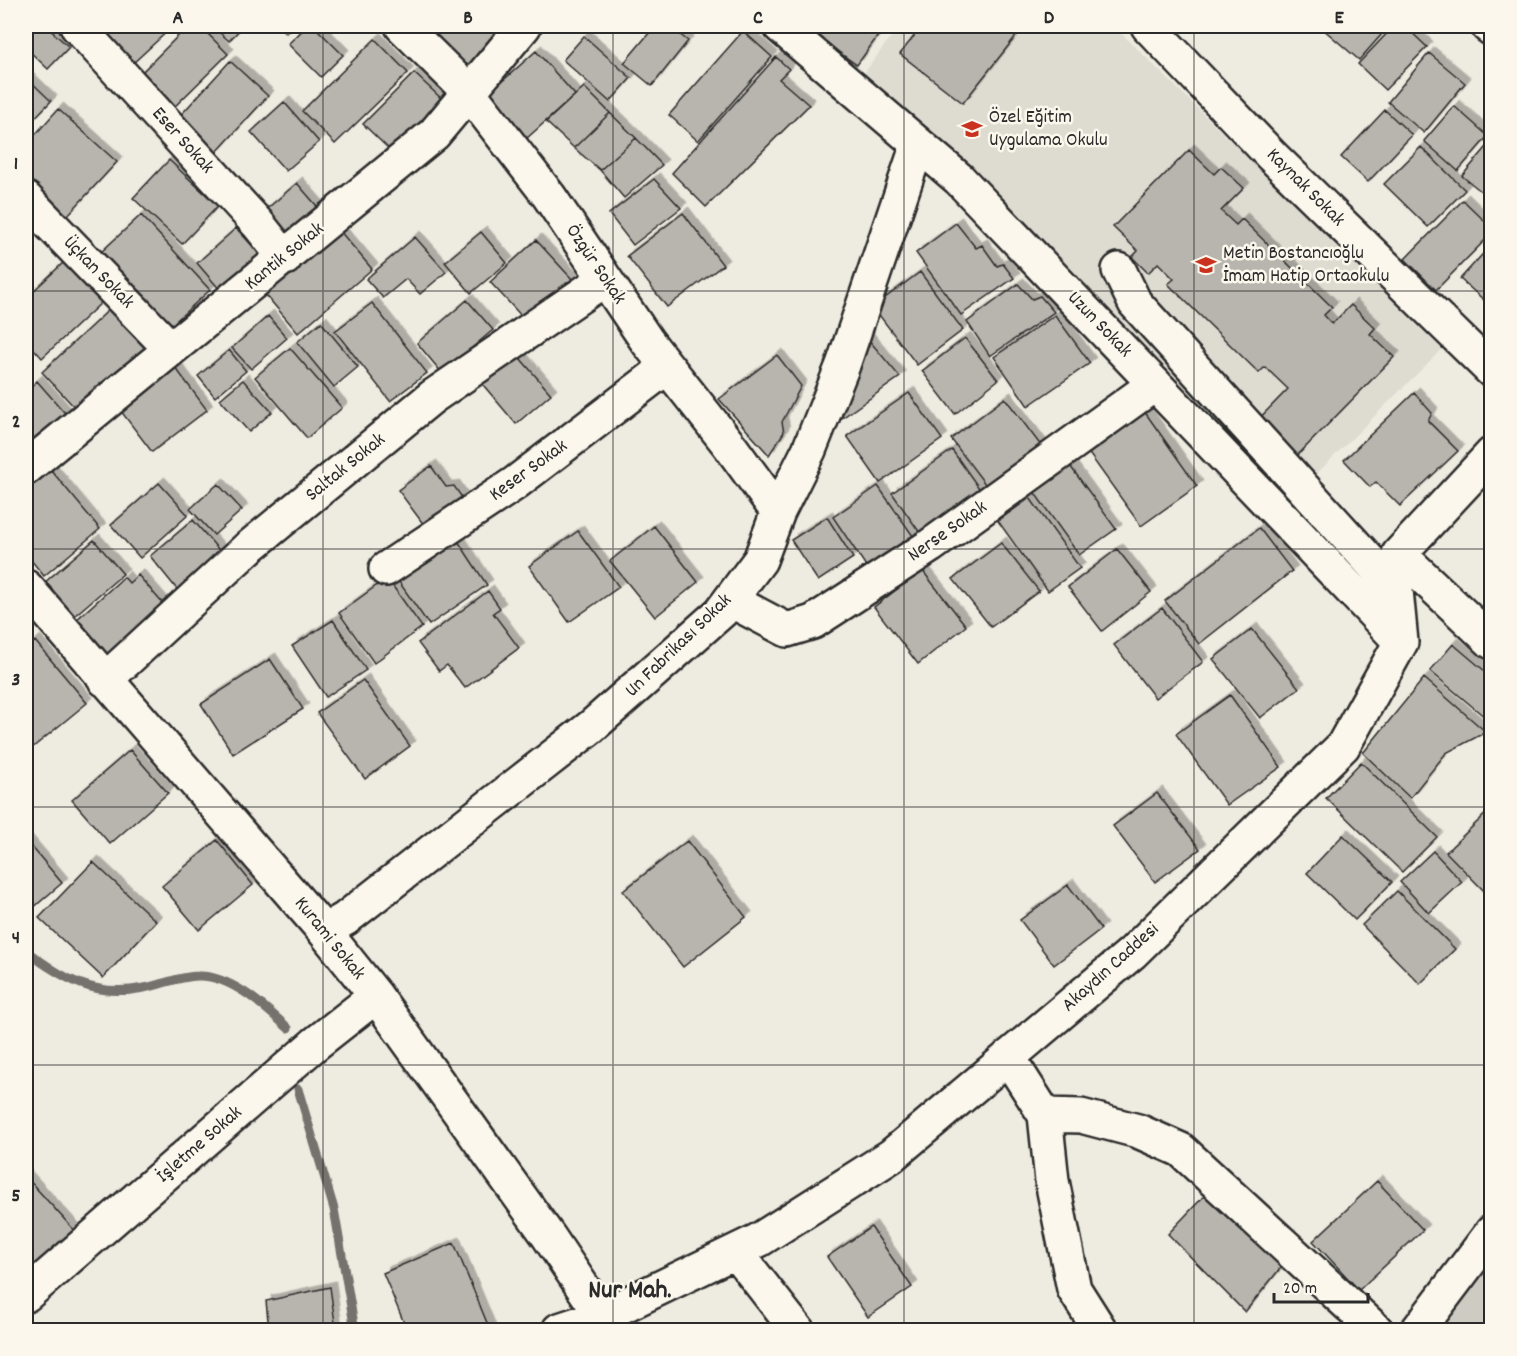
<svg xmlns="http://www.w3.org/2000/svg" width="1517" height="1356" viewBox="0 0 1517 1356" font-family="Dekko,sans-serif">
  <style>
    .built { fill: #dedbd1 }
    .green { fill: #cecbc2; stroke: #7c7b76; stroke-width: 1.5 }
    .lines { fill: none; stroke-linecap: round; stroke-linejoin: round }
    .stream { stroke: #74726e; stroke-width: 9 }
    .building { fill: #b8b5ae; stroke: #2b2b2b; stroke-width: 1.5; filter: url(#shadow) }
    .minor-casing { stroke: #2b2b2b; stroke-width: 38 }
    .path { stroke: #2b2b2b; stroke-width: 4; stroke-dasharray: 4.5 4.5; stroke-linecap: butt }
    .minor { stroke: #fbf7ec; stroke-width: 33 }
    .grid { fill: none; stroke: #2b2b2b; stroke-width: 1.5; stroke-opacity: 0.55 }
    .labels { text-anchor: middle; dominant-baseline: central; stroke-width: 5; stroke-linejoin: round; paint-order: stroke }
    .poi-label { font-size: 20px; fill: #2b2b2b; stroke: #fbf7ec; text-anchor: start }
    .street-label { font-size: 20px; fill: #2b2b2b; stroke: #fbf7ec }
    .district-label { font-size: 26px; font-weight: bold; fill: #2b2b2b; stroke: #fbf7ec }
    .neatline { fill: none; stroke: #2b2b2b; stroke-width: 2 }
    .grid-label { font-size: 20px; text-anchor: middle; font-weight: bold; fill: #2b2b2b }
  </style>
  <defs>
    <filter id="shadow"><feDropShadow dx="5.5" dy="-5.5" stdDeviation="0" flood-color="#0004"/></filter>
  </defs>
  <rect width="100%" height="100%" fill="#eeebe0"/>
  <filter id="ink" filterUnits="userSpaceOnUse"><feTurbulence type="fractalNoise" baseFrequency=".0167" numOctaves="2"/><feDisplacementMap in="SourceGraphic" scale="12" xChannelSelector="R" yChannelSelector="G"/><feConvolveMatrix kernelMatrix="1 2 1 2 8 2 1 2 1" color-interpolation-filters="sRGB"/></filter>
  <g filter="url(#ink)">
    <path class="built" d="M899,26h215l328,323 -155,154 -425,-427z"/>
    <path class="green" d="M1491,1232v98h-73z"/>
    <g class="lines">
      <path class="stream" d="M26,951c39,28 67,47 118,37 17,-3 36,-12 54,-12 33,-1 67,31 90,52
        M298,1089l36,120 21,121"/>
    </g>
    <path class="building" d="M26,26h20l23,21 -21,22 -22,-21z
      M103,26h70l-42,39 -33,-35z
      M188,26h12l28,28 -60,59 -33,-34z
      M212,26h31l-14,15z
      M278,26h15l-7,7z
      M307,26h7l29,29 -22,22 -33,-33z
      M442,26h52l5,3 -28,39 -39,-28z
      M655,26h14l19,15 -36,45 -28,-23z
      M802,26h83l-28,39z
      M922,26h102l-61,77 -63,-49z
      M1324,26h65l-30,34 -37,-32z
      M1394,26h11l22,21 -42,43 -27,-26z
      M743,31l29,26 -74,84 -29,-26z
      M584,36l47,42 -21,24 -47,-42z
      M375,39l33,34 -73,71 -33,-33z
      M536,51l39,44 -49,44 -39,-44z
      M1429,53l36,30 -41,50 -36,-31z
      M776,57l13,12 -10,10 30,26 -103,102 -34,-34z
      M230,61l38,35 -52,57 -38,-35z
      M414,73l30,28 -51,52 -30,-29z
      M26,77l25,24 -25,26z
      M584,87l26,26 -36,35 -28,-26z
      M284,102l35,40 -33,29 -35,-39z
      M1454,106l34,30 -30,35 -34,-30z
      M58,109l59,53 -50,54 -41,-37v-34z
      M1385,110l27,25 -44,47 -27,-25z
      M610,113l26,25 -36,32 -26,-22z
      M636,138l26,27 -38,33 -24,-28z
      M1492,141v59l-30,-24z
      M1421,147l44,43 -37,37 -44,-43z
      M1189,150l25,24 7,-7 23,21 -23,23 15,14 6,-6 90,88 -8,8 8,9 19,-19 24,23 -5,6 24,23 -105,107 -38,-37 37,-38 -23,-22 -6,6 -91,-89 6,-5 -16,-16 -10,10 -16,-16 6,-6 -25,-24z
      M169,160l49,46 -36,38 -49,-46z
      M654,179l27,29 -48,37 -24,-31z
      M297,183l26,30 -35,30 -26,-30z
      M1463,200l29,28v5l-56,57 -31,-31z
      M683,213l40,52 -56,42 -40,-51z
      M141,215l69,75 -41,37 -69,-74z
      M956,223l20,25 6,-3 15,21 6,-2 11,14 -53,37 -45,-62z
      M236,228l25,27 -40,36 -24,-28z
      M339,230l33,39 -74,64 -33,-39z
      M481,232l26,31 -36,30 -26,-31z
      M415,237l31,35 -26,22 -14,-15 -23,19 -17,-19z
      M536,240l36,39 -46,42 -36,-39z
      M1492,244v63l-32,-28z
      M64,262l38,40 -60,56 -16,-18v-42z
      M920,272l43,58 -46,35 -44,-58z
      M1018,284l14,15 8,-3 14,16 -64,44 -23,-34z
      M467,300l26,30 -51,43 -25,-30z
      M372,303l55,70 -37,28 -55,-70z
      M114,305l35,39 -72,66 -35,-38z
      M1055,315l35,48 -62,43 -34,-49z
      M268,316l19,22 -36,31 -19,-21z
      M321,322l37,45 -24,20 -37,-45z
      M1492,326v30l-15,-14z
      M965,338l33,42 -43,34 -33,-43z
      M868,339l32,38 -58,41 -6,-8z
      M290,348l52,60 -35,30 -52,-61z
      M229,350l17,21 -31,26 -17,-21z
      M513,350l38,44 -35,30 -37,-44z
      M777,355l24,31 -19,36 2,10 -15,23 -50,-56z
      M172,363l35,47 -55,42 -35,-46z
      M243,380l29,32 -23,20 -29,-33z
      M37,381l34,39 -45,41v-70z
      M909,393l33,46 -62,44 -33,-47z
      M1414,393l18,20 -4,8 30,30 -58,55 -24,-24 -6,5 -26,-27z
      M1005,398l40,53 -54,41 -40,-53z
      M1142,408l55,78 -56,40 -56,-78z
      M952,450l34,48 -61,42 -33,-47z
      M1068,463l48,66 -37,26 -47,-66z
      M46,464l54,65 -56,47 -18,-22v-74z
      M431,466l15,21 8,-1 11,16 -38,27 -29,-39z
      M159,483l29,32 -48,43 -29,-33z
      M218,484l24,26 -28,25 -24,-26z
      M878,486l40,57 -46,32 -39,-58z
      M1030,498l50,70 -32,23 -50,-70z
      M827,517l26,41 -35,23 -27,-41z
      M193,520l31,36 -44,37 -30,-37z
      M654,526l44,56 -43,35 -45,-56z
      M1259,528l33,43 -93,73 -34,-43z
      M578,531l41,56 -50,35 -40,-56z
      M456,538l31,47 -58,40 -32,-46z
      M94,540l29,34 -50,43 -29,-34z
      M1001,543l38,48 -48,36 -38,-48z
      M1117,549l34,43 -49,39 -34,-44z
      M922,570l44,56 -48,38 -44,-57z
      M138,575l26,30 -59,52 -31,-35 50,-45 5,6z
      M387,578l35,49 -48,36 -35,-50z
      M488,591l12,17 -7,5 26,35 -54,40 -18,-23 -8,6 -21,-28z
      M1162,608l41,54 -48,36 -41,-53z
      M333,620l33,50 -40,27 -34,-51z
      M1252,629l47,59 -39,30 -47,-59z
      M35,641l52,62 -61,50v-104z
      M1453,644l39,33v46l-62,-52z
      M270,659l33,50 -70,45 -32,-50z
      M1424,678l62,54 -40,21 -36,45 -47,-45z
      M363,680l47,66 -45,33 -48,-66z
      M1230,695l51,72 -54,38 -51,-71z
      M130,750l38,43 -58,51 -38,-44z
      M1361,762l76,75 -35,35 -76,-74z
      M1157,793l43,56 -45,33 -42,-56z
      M1491,809l1,83 -4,3 -42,-43z
      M1343,835l49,47 -37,38 -48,-47z
      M26,840l36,43 -36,31z
      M217,840l36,45 -54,45 -37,-44z
      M687,841l59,76 -63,50 -60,-76z
      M1433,851l29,31 -33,31 -29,-31z
      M93,862l63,59 -53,57 -64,-60z
      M1068,885l33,44 -47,36 -34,-45z
      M1397,891l58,58 -35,35 -58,-59z
      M26,1177l48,53 -48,44z
      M1377,1181l46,49 -64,60 -46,-49z
      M1206,1194l76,72 -37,46 -77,-78z
      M871,1227l41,60 -44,30 -41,-60z
      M454,1243l36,87h-83l-24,-57z
      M330,1287l6,43h-67l-3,-29z"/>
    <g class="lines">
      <g class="minor-casing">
        <path id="minor" d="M77,26l181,198 27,34
          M402,26l66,65 81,105 98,145 83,105 48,66
          M780,26l179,153 442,463
          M1148,26l124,130 220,215
          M1488,26l4,3
          M26,199l144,149
          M1119,270l16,33 261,287
          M26,468l408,-334 90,-108
          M1399,554l93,88
          M386,569l128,-85 153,-117
          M26,587l298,344 52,65 173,241 53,79
          M730,600l57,30 26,-8 117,-76 225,-162
          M105,680l142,-131 185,-152 173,-118
          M324,931l21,-12 246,-192 130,-115 39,-52 18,-48 31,-62 34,-85 75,-221
          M1008,1057l37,58 7,66 22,108 26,41
          M1045,1115l36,1 57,15 43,19 195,180
          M736,1252l61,78
          M26,1295l289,-251 61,-48
          M559,1330l43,-14 157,-76 132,-84 241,-203 211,-207 58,-104 -5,-52 3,-36 93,-100
          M1418,1330l74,-98"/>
      </g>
      <path class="path" d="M1487,1330l5,-6"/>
      <use href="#minor" class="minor"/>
    </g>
  </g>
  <path class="grid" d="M323,26v1304M613,26v1304M904,26v1304M1194,26v1304M26,291h1466M26,549h1466M26,807h1466M26,1065h1466"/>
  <defs>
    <g id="school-bare" transform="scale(1.62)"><path d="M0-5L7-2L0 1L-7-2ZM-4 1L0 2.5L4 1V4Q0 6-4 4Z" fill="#c8321e" stroke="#fbf7ec" stroke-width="2.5" paint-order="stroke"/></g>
  </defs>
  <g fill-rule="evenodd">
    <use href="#school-bare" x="972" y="129"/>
    <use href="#school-bare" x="1206" y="265"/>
  </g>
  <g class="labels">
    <g class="poi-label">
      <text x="989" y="118">Özel Eğitim<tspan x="989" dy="23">Uygulama Okulu</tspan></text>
      <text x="1223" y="254">Metin Bostancıoğlu<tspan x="1223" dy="23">İmam Hatip Ortaokulu</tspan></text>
    </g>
    <g class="street-label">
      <text transform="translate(182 141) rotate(48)">Eser Sokak</text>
      <text transform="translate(1305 188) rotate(45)">Kaynak Sokak</text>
      <text transform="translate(285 257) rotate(-39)">Kantik Sokak</text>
      <text transform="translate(595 265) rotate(56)">Özgür Sokak</text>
      <text transform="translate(98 273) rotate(46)">Üçkan Sokak</text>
      <text transform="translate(1099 325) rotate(46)">Uzun Sokak</text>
      <text transform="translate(346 468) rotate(-39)">Saltak Sokak</text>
      <text transform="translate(529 471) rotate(-36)">Keser Sokak</text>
      <text transform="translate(948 532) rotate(-35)">Nerse Sokak</text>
      <text transform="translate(679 646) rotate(-44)">Un Fabrikası Sokak</text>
      <text transform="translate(329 939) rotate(51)">Kurami Sokak</text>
      <text transform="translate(1111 968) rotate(-42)">Akaydın Caddesi</text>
      <text transform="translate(200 1145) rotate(-41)">İşletme Sokak</text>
    </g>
    <g class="district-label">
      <text x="630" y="1291">Nur Mah.</text>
    </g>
  </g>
  <rect width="1517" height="1356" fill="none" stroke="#fbf7ec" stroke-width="66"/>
  <path d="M1274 1293v9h94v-9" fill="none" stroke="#2b2b2b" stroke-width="3"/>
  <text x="1283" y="1293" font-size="18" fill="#2b2b2b" stroke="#fbf7ec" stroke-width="4.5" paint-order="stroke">20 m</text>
  <rect x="33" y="33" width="1451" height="1290" class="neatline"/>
  <g class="grid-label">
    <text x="178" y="23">A</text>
    <text x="468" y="23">B</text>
    <text x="758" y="23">C</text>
    <text x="1049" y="23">D</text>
    <text x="1339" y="23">E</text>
    <text x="16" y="169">1</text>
    <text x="16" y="427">2</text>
    <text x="16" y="685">3</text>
    <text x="16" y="943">4</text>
    <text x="16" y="1201">5</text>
  </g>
</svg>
